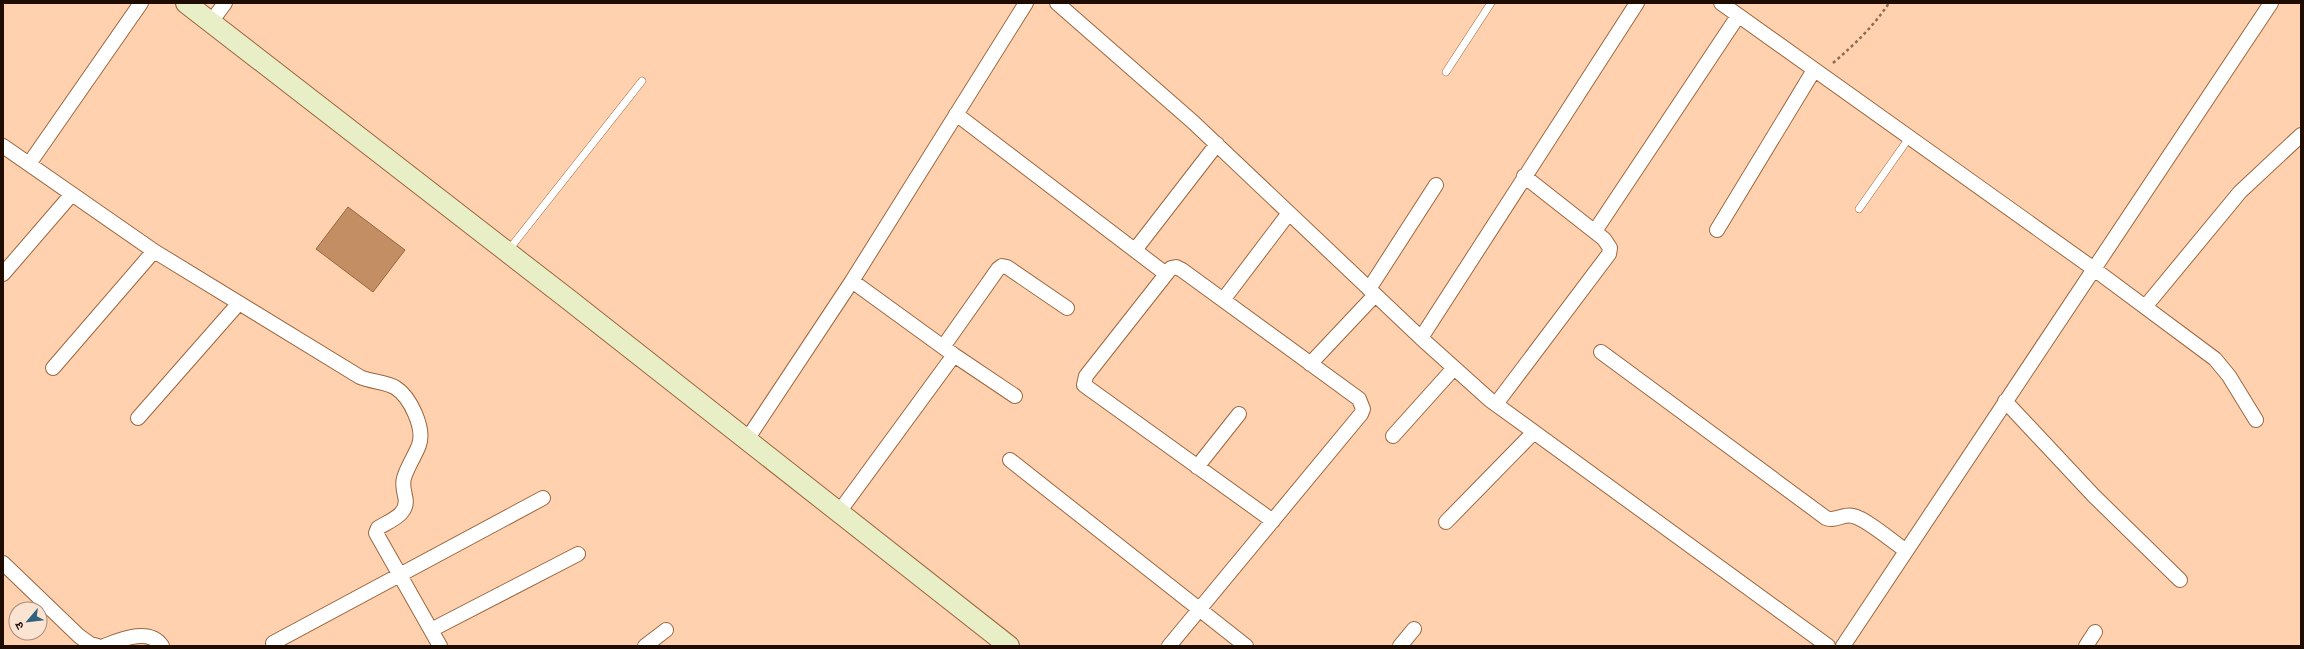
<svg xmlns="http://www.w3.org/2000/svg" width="2304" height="649" viewBox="0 0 2304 649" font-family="'IBM Plex Serif','Noto Sans Devanagari',serif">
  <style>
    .building { fill: #c48e65; stroke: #98653d }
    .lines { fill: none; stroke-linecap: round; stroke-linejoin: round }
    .lane-casing { stroke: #9b673f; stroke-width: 8 }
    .street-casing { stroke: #9b673f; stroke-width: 16 }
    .secondary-casing { stroke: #9b673f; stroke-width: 22 }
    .path { stroke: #8c6c54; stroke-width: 2.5; stroke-dasharray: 3 3; stroke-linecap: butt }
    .lane { stroke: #fff; stroke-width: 7 }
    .street { stroke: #fff; stroke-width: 14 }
    .secondary { stroke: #e8efc7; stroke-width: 20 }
  </style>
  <rect width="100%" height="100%" fill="#ffd1ae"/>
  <path class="building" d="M348,207l57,43 -32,42 -57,-43z"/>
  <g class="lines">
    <g class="lane-casing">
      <path id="lane" d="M1446,72l45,-69
        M1859,209l50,-71
        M507,252l135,-171"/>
    </g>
    <g class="street-casing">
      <path id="street" d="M1057,3l136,119 228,216 69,62 338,246
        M1721,3l373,266 121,90 14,17 27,44
        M211,22l14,-19
        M956,114l210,160
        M3,146l151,105 206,126c11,5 27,5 36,11 14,9 29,40 23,57 -4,11 -12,22 -15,33 -2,7 0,12 1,18 5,18 -14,24 -27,32l-2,5 64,113
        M29,164l112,-161
        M1717,230l97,-160
        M1595,231l143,-215
        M1135,250l82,-106
        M3,274l69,-80
        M852,281l102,74 61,41
        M1369,289l67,-104
        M1223,300l66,-87
        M2145,307l95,-115 61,-57
        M1421,338l216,-335
        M943,347l55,-78 4,-3 5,1 60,41
        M1601,352l225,166c9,4 18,-5 27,-2 12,2 42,27 53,35
        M1310,364l65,-69
        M53,368l101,-117
        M2005,401l89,95 86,84
        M1496,404l113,-150 1,-6 -6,-9 -80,-63
        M138,418l101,-115
        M1393,436l61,-68
        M746,441l106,-160 174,-278
        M1010,460l236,186
        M1197,467l42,-53
        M839,512l115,-157
        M1446,522l88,-90
        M3,563l76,73 11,8 8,2
        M431,630l147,-76
        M273,643l270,-145
        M104,646c16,-6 45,-19 58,0
        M645,646l21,-16
        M1169,646l192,-232 2,-5 -4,-10 -177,-129 -6,-3 -5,1 -85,108 -2,9 189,136
        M1400,646l14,-17
        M1843,646l428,-643
        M2086,646l9,-14"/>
    </g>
    <g class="secondary-casing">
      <path id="secondary" d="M186,3l382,296 441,347"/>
    </g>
    <path class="path" d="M1833,63c22,-19 40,-36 56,-60"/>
    <use href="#lane" class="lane"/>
    <use href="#street" class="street"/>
    <use href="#secondary" class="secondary"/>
  </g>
  <rect width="2304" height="649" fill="none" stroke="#1f0c00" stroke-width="8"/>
  <g transform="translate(28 621) rotate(242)"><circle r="19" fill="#fbe3d2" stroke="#a38d7e"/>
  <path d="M0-3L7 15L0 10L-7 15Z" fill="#30617f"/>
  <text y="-6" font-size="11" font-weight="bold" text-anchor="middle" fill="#1f0c00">उ</text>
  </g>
</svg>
